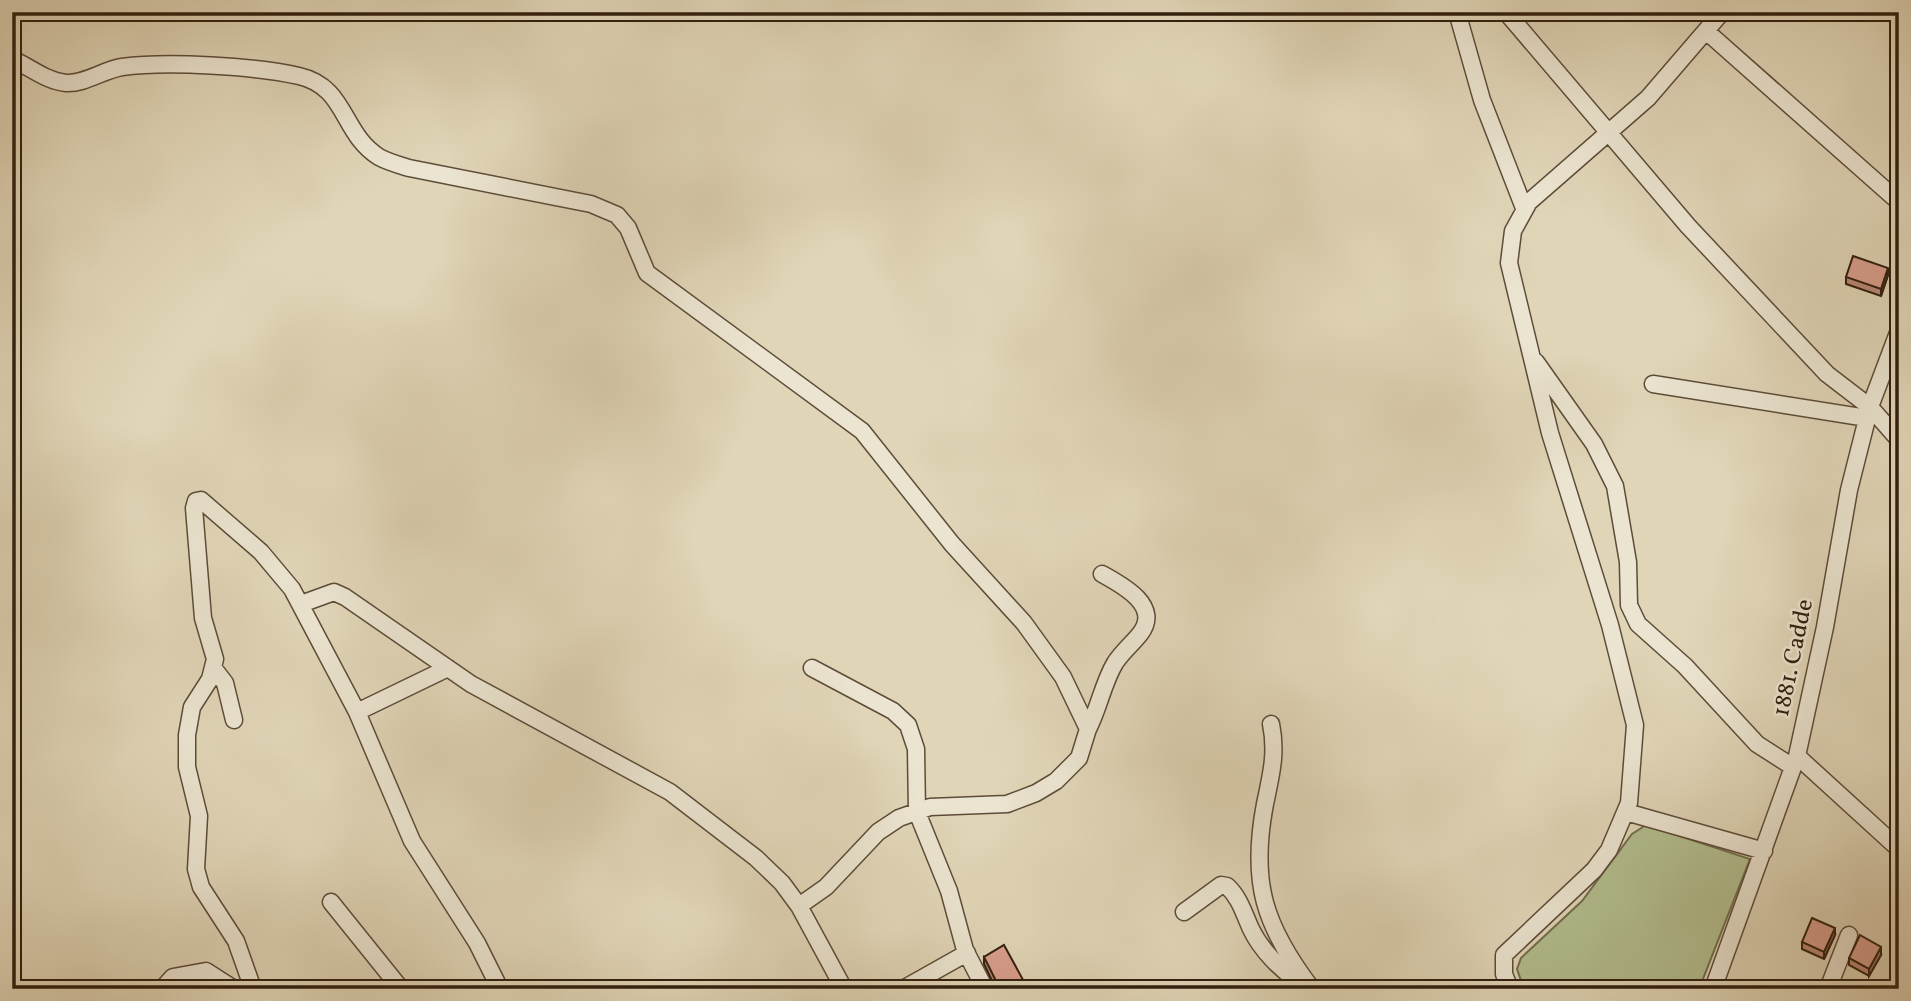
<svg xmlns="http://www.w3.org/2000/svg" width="1911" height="1001" viewBox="0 0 1911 1001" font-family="Vollkorn,serif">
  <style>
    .park { fill: #b2bd8e; stroke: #726e4e; stroke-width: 2 }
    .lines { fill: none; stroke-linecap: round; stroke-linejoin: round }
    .minor-casing { stroke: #5d4c39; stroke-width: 19 }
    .minor { stroke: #ebe4d0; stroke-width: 16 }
    .wall { fill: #bb8979; stroke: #311f0f; stroke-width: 2 }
    .shaded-wall { fill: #986f63; stroke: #311f0f; stroke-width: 2 }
    .building { fill: #d99f8d; stroke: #311f0f; stroke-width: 2 }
    .labels { text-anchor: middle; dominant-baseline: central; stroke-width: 5; stroke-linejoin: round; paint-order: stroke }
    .street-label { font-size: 24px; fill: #311f0f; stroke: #ebe4d0 }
  </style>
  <rect width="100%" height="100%" fill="#e0d5b7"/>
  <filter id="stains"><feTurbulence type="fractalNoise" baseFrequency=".00286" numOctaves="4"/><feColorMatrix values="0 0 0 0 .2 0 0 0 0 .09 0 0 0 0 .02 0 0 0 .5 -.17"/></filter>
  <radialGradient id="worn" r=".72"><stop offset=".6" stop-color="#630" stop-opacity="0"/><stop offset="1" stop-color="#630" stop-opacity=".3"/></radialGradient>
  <path class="park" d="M1646,825l104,34 -51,130h-175l-7,-20 4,-11 61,-57 50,-67z"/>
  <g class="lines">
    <g class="minor-casing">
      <path id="minor" d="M1457,12l25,88 42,108
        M1506,12l182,214 139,148 43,33 29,33
        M1706,31l193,171
        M12,59c18,8 34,22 54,24 19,1 37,-13 56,-16 45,-6 133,-1 177,9 48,11 42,57 80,81 9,5 20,8 30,11l182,36 26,11 11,13 19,45 215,158 90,113 72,79 39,54 25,52 -9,29 -23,23 -20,12 -29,11 -77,3 -31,11 -21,14 -52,55 -27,19
        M1536,362l58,82 21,42 13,76 1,43 9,19 47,42 72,78 36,23
        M1653,384l214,34
        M301,604l33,-12 11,5 126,87 199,108 86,66 26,25 17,23 45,83
        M812,668l81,43 15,14 8,24 1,63 32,79 16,59 20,39
        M215,670l10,13 9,37
        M357,712l91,-44
        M1271,724c6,29 0,51 -6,80 -15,78 -1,122 47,185
        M1088,729c11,-21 15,-46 27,-66 7,-11 17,-19 25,-29 22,-28 -18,-49 -38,-60
        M1797,756l102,93
        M1626,812l138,39
        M331,902l70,87
        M1184,912l37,-27 6,1c13,12 17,28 24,43 10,21 30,41 49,54
        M162,989l11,-12 33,-6 28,18
        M253,989l-17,-48 -35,-54 -5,-18 3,-53 -12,-49v-32l5,-28 18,-28 5,-20 -12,-41 -9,-110 2,-7 5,-1 60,52 31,37 65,123 55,129 65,102 23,46
        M903,989l64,-36
        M1510,989l-6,-15v-19l90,-85 15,-20 20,-47 6,-78 -25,-100 -60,-192 -41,-170 4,-32 16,-29 119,-104 74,-86
        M1713,989l84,-233 28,-129 24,-137 21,-83 29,-77
        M1828,989l21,-54"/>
    </g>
    <use href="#minor" class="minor"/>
  </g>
  <path class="wall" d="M1888,275l-7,21 -35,-12v-7z
    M1835,935l-11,24 -22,-10v-7z
    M1881,955l-12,21 -20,-11v-7z
    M984,957l44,32h-32l-12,-25z"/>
  <path class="shaded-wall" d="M1888,268v7l-7,21v-7z
    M1835,928v7l-11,24v-7z
    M1881,947v8l-12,21v-7z"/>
  <path class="building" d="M1853,256l35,12 -7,21 -35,-12z
    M1812,918l23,10 -11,24 -22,-10z
    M1860,935l21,12 -12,22 -20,-11z
    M1004,945l24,44h-28l-16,-32z"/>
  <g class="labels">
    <g class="street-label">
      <text transform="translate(1794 658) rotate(-78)">1881. Cadde</text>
    </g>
  </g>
  <rect width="1911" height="1001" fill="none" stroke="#e0d5b7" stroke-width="42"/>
  <rect x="14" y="14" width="1883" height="973" fill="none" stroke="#311f0f" stroke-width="3.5"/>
  <rect x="21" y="21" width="1869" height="959" fill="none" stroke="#311f0f" stroke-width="2"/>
  <rect width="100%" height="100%" filter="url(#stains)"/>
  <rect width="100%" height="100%" fill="url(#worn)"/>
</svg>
